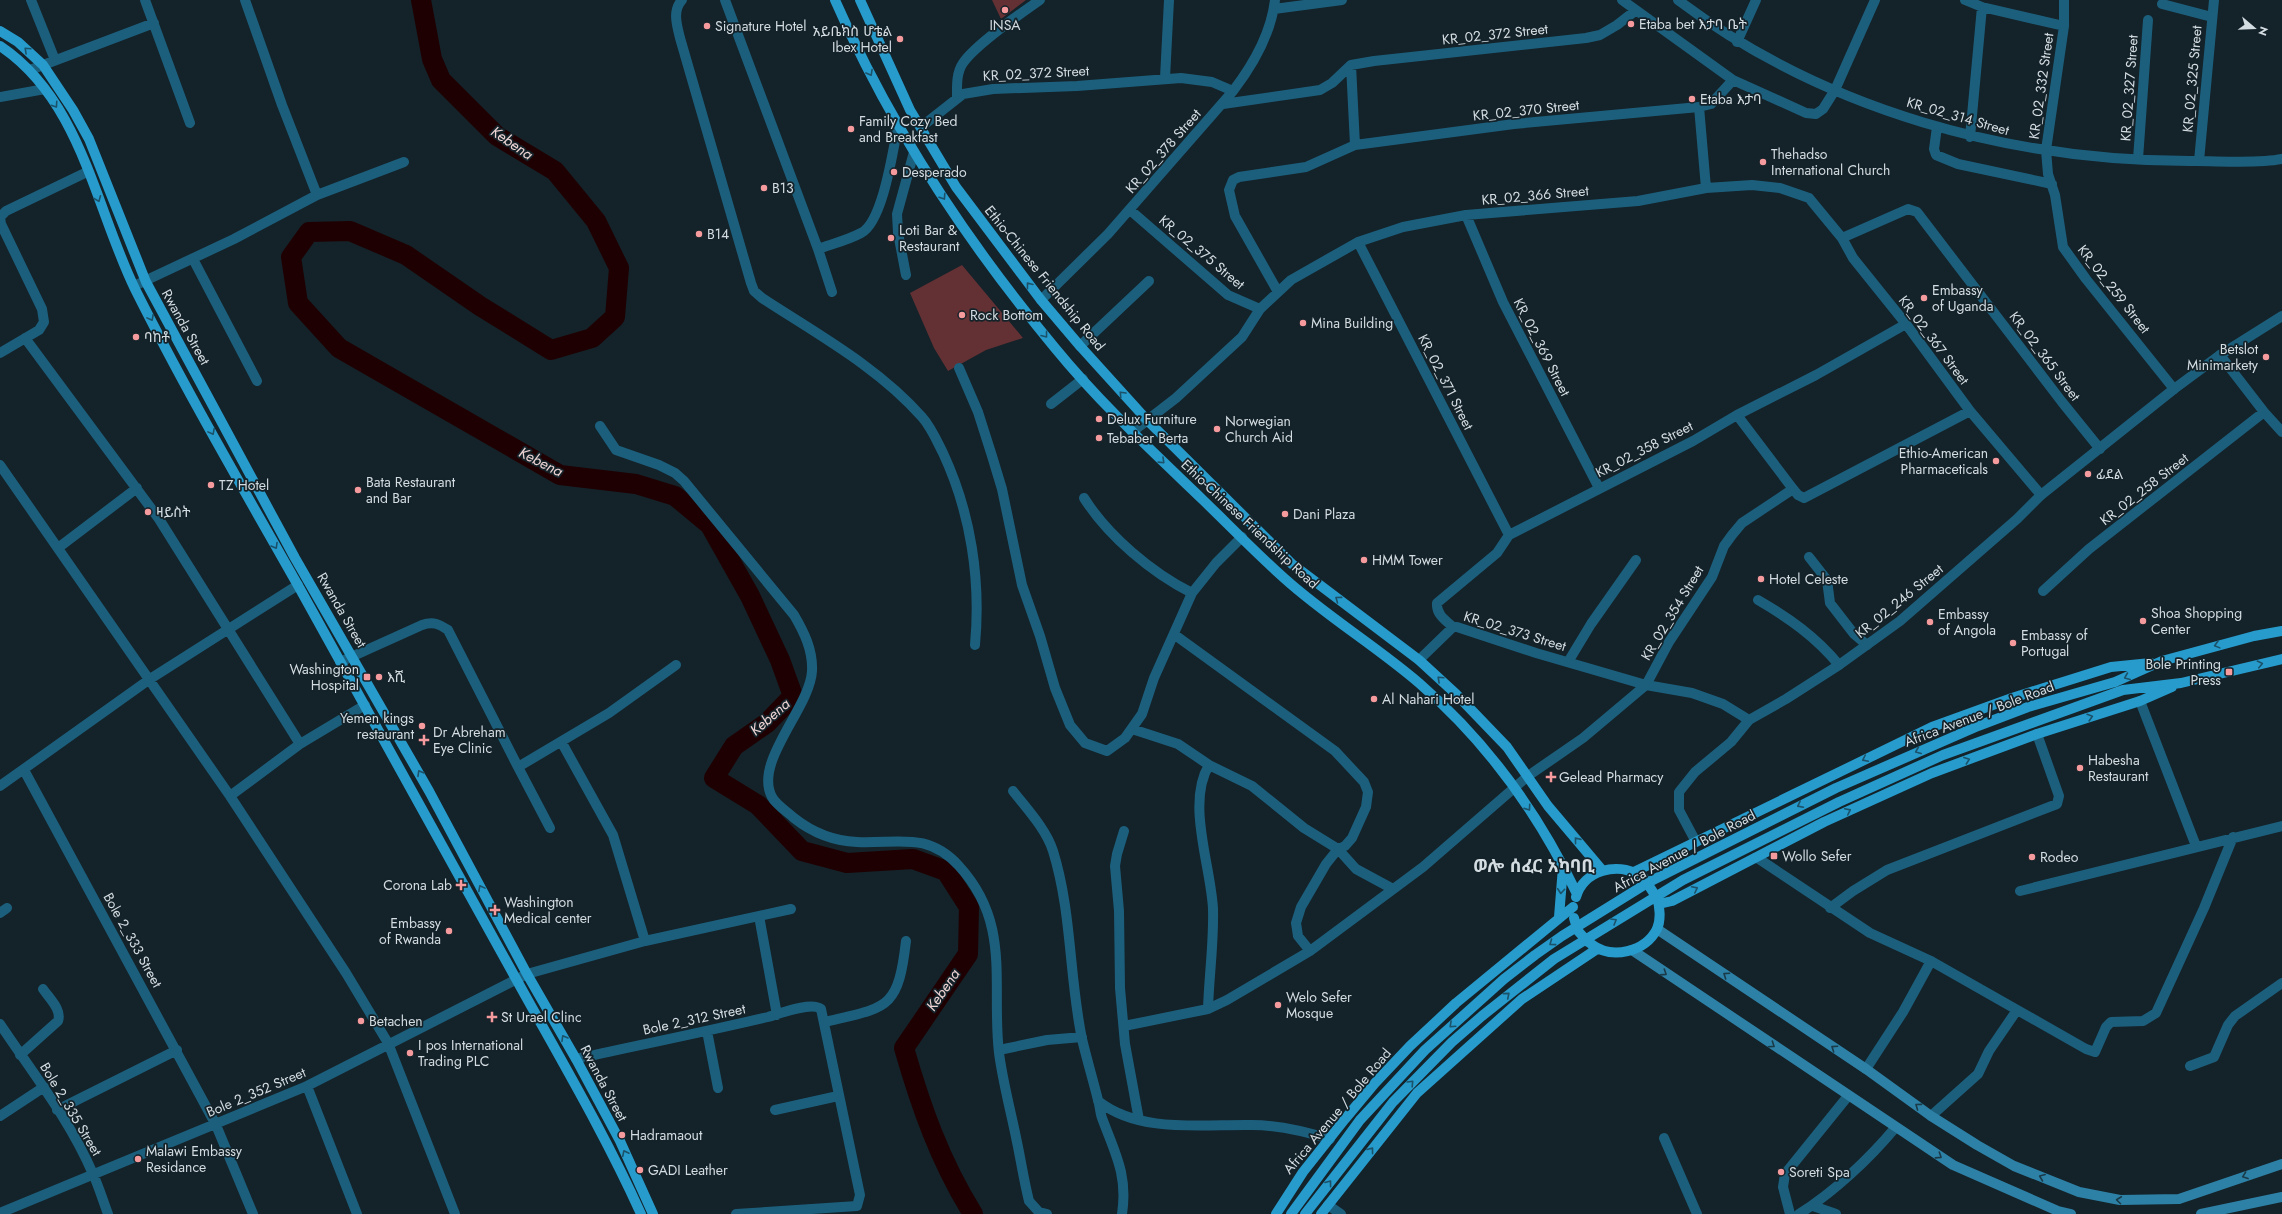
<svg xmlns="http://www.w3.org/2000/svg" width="2282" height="1214" viewBox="0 0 2282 1214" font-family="Jost,'Noto Sans Ethiopic',sans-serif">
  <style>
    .green { fill: #633134 }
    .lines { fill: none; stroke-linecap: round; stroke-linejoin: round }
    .river { stroke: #1f0002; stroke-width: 20 }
    .minor { stroke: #1c5f7c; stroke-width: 10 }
    .tertiary { stroke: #1c5f7c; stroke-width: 10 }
    .secondary { stroke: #2d81a6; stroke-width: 10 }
    .primary { stroke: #269bcc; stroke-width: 10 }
    .primary-bridge { stroke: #269bcc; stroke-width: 10 }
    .oneway { stroke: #1b526a }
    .oneway2 { stroke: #1a3a48 }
    .poi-dot { fill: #f59b9e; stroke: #142229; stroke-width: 1.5 }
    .labels { text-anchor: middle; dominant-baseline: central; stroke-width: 3.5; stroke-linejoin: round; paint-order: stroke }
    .poi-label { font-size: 14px; fill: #d3dce1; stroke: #142229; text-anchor: start }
    .street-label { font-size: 14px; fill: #d3dce1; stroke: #142229 }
    .water-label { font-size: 15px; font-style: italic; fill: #efd4d4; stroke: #142229 }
    .district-label { font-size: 18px; font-weight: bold; fill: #d3dce1; stroke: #142229 }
  </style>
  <rect width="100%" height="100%" fill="#142229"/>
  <path class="green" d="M992,0h34l-25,19z
    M962,265l61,73 -37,12 -38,21 -14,-23 -24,-55z"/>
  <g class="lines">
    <path class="river" d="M421,0l11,59 9,21 56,56 58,35 41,50 23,47 -4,49 -23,21 -41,12 -71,-44 -74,-51 -56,-24 -41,1 -18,25 7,46 41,45 221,127 76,9 39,12 35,29 40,71 30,64 13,36 -26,27 -33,23 -20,32 44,27 44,46 45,12 66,-4 33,12 23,36 -1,47 -64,94c17,59 36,113 69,166"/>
    <path class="minor" d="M31,0l24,60
      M145,0l45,123
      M245,0l37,105 35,90
      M682,0c-10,11 -5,25 -2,38l71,245 3,8 8,7c55,36 116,69 160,119 9,10 15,24 21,36 28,60 38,127 32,192
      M725,0l93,249 14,43
      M1678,0c147,111 335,162 517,161 25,0 64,3 87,-2
      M1965,0l17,7 82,19
      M2064,0v26l-18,124 2,24 7,21 8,52 23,32 88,110
      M2162,4l50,13
      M1274,9l68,-9
      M1737,42l19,-42
      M1351,65l4,80
      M30,70l124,-47
      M1165,78l4,-78
      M1733,80l73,33 10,1 7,-5 12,-19 40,-90
      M0,97l45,-8
      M957,99c0,-12 -1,-26 6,-36 13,-19 57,-49 77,-63
      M1223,104l97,-14 12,-7 19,-18 23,-4 212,-23 14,-3 17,-10 18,-14
      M1699,107l7,81
      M921,127l42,-33 30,-5 84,-3 104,-8 31,4 21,9
      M1937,127l-3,22 2,6 22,9 94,20
      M1970,137l12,-130
      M2138,159l10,-139
      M2199,161l15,-161
      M1130,210l98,85 32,14
      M1466,215l37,87 96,186
      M0,217l1,7 41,85 2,13 -5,8 -39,23
      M0,217l6,-6 81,-39
      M1842,238l66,-29 9,3 145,190 38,47
      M1358,242l151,293
      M818,249c14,-5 30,-9 43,-16 22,-11 32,-83 37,-108
      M193,259l64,122
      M906,275l-8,-42 -1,-19 17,-62
      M134,286l100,-47 83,-44 87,-33
      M1278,292l-43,-76 -6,-26 4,-10 6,-3 67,-10 49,-22 159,-21 185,-17 12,-3 22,-24 -111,-80
      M1041,300l67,-66 125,-143c20,-26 38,-57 42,-91
      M25,338l134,181 141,225
      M1080,346l69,-65
      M2220,355l44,57 18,20
      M959,368l19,44 14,44 10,33 20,96 18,51 15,52 15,37 15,18 22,8 18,-13 17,-24 12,-36 38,-85 24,-30 26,-26
      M1051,404l32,-25
      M1737,415l56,74 5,6 6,3 166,-87
      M600,426l16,24 43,15 16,8 9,8 110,134c10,17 19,35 18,56 -2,37 -59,91 -40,126 4,8 16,15 22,21 19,15 39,23 63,24 40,2 70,-11 102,24 53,58 32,118 40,187 4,30 12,59 18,89 4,19 7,39 12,59l10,11 8,2
      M1132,432l44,-34 66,-61 18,-28 31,-29 67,-38 45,-15 63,-12 172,-14 68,-13 46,-3 28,3 29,10 33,40 11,20 53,66 64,87 71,84
      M0,465l230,331 116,177 42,70 67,171
      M1084,498c24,38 68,75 108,95
      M58,548l79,-60
      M1809,557l18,23 3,23 24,31 13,11
      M2043,591l46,-42 175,-137
      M1758,600c31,18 58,37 81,65
      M1453,627c-8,-7 -17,-13 -16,-24l60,-50 12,-18 184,-94 44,-26 79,-40 90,-51
      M1175,635l160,116 29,31 4,10 -2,15 -14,31 -7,8 -7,3 -12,15 -25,43 -5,16 2,13 12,15
      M1419,660l34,-33h4l79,26 110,32 46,8 31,11 26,16
      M340,662l82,-37c11,-4 17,-1 26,5l70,137 91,-54 67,-48
      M1568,662l23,-38 45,-64
      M2140,701l56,145
      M1132,729l46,15 31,21 43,21 52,42 34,21 18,20 37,20
      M562,743l51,92 32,106
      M518,767l32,61
      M24,770l192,355 37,89
      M0,786l150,-107 148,-94
      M1013,791c14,18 33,38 40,60 19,61 16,126 29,188 5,21 11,41 16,61 2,6 2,13 4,18 13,35 26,57 20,96
      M230,796l70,-52 65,-39
      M1124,831l-7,23 -2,12 4,45 1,77 5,56 14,76
      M1755,858l4,1 111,74 61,28 155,88 9,3 11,-25 5,-5 32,-1 13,-8 48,-105 29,-71
      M2020,891l262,-65
      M1830,908l23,-17 34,-21 170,-66 2,-8 -22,-62
      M0,913l7,-5
      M759,916l18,99
      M1208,1009c1,-33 6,-67 5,-100 -2,-43 -27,-106 -4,-144
      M825,1022c63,-15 73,-12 81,-81
      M0,1024c32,48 70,96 93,150 6,13 10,27 15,40
      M1124,1026l84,-17 19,-9 83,-49 113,-84 105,-91 55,-38 63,-53 23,-43 43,-65 12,-31 8,-11 10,-12 51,-34
      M707,1031l11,57
      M999,1050l48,-10 35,-3
      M20,1055l38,-34c4,-11 -8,-22 -15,-32
      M576,1059c64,-14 128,-27 192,-42 11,-3 43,-16 53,-8l39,186 -3,11 -121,8
      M2190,1066l24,-9 14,-32 7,-9 47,-33
      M1866,1069l37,-57 28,-51
      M307,1086l50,128
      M1098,1101c42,33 105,23 154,24 27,0 52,6 78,14
      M57,1110l120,-60
      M775,1110l63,-14
      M0,1116l44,-29
      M1931,1116l47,-42 11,-23 28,-41
      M1664,1138l33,76
      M1328,1205l13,9
      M1813,1206l23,8
      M0,1213l307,-127 220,-112 118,-33 146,-32
      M1790,1214l-7,-27 2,-13 63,-78
      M1799,1214c35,-22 70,-55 96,-86"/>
    <path class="tertiary" d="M1696,842l-17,-32v-18l16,-20 36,-30 18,-22 37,-21 53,-34 61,-44 117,-102 24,-24 133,-106 46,-34 62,-39"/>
    <path class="secondary" d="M1657,929l209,140 65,47 46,29 37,21 65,26 41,8 59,-1 103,-35
      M1632,950l321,215 105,46 13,3
      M2201,1214l81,-17"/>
    <path class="primary" d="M835,0c55,126 132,242 220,348 45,55 97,103 148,152 27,26 53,53 81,78 42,38 92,68 135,105 67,58 120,131 158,211
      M860,0l50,110 46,77 85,113 39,46 67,74 145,144 127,96 37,34 51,53 41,59 54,64
      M0,31l18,11 25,23 30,45 16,29 57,143 149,276 134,233 98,183 49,85 44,82 33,73
      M0,46c81,54 95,161 135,243 51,102 109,201 165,300 72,129 144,258 215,388 43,78 89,155 126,237
      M1634,872l298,-145 80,-29 99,-31 40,-4
      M1576,897c8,-27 41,-35 63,-22
      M1659,904l13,-3 152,-79 108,-49 105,-39 103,-33 32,-14
      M1559,917l4,-50
      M1591,944c21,16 54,8 66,-15 4,-9 3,-22 0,-31
      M1276,1214l27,-42 42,-53 30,-36 35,-37 46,-43 117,-96
      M1291,1214l69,-94 65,-70 79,-71 31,-24 27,-19 87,-54 187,-94 142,-62 50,-19 87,-25 47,-21 92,-25 28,-5
      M1305,1214l88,-112 59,-60 30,-26 72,-57 129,-79 156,-78 104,-47 180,-65 58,-7 101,-24
      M1321,1214l96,-121 105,-94 75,-50"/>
    <path class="primary-bridge" d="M1643,877l14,21
      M1574,918l4,13 10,11"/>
  </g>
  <defs><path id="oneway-chevron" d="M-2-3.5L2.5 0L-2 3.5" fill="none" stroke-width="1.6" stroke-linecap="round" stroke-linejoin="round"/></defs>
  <g class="oneway">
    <use href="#oneway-chevron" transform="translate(27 50) rotate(-137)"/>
    <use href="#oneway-chevron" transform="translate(870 73) rotate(61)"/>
    <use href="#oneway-chevron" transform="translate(55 105) rotate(56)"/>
    <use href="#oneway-chevron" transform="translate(943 197) rotate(57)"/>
    <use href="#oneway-chevron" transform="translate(98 199) rotate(68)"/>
    <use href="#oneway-chevron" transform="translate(1029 285) rotate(-128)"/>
    <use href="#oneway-chevron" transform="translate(151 318) rotate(62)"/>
    <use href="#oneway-chevron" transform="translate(1045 335) rotate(52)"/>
    <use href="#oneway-chevron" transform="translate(1122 394) rotate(-133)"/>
    <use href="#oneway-chevron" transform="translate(212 432) rotate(62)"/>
    <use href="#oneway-chevron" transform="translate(1162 461) rotate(44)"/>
    <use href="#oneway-chevron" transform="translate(275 546) rotate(60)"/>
    <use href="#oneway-chevron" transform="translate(1338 599) rotate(-143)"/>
    <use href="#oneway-chevron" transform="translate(2217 645) rotate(165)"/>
    <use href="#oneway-chevron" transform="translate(2260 664) rotate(-13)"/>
    <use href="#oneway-chevron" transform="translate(2127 677) rotate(157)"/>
    <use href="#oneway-chevron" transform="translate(1440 679) rotate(-137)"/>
    <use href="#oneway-chevron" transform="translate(2090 717) rotate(-17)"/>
    <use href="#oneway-chevron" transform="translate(1918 751) rotate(157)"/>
    <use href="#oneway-chevron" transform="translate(1865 759) rotate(154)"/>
    <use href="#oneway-chevron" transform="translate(1967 760) rotate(-20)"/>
    <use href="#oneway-chevron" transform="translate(420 773) rotate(-120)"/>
    <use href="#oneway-chevron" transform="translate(1800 805) rotate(153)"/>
    <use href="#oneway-chevron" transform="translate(1528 808) rotate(55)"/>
    <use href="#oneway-chevron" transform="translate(1848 811) rotate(-26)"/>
    <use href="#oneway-chevron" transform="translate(1577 840) rotate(-129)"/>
    <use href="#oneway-chevron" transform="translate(481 888) rotate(-118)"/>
    <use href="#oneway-chevron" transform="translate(1695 889) rotate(-27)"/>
    <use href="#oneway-chevron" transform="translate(1561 891) rotate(95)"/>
    <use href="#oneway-chevron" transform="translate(1614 921) rotate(-30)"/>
    <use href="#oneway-chevron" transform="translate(1552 943) rotate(144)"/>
    <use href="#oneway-chevron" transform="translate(1507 995) rotate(-40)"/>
    <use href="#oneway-chevron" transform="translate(1452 1025) rotate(137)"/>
    <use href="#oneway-chevron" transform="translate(564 1038) rotate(-120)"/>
    <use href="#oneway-chevron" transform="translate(1411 1083) rotate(-46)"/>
    <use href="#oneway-chevron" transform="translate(1371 1150) rotate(-52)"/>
    <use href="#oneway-chevron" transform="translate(625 1153) rotate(-116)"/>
    <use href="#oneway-chevron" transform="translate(1329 1183) rotate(-53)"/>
  </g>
  <g class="oneway2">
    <use href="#oneway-chevron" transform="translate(1664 973) rotate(33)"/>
    <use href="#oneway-chevron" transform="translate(1726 975) rotate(-146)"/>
    <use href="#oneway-chevron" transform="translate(1772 1045) rotate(34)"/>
    <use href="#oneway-chevron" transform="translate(1834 1048) rotate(-146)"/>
    <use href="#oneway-chevron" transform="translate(1918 1106) rotate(-144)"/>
    <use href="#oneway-chevron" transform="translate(1939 1156) rotate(33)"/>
    <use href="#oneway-chevron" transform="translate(2245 1176) rotate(160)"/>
    <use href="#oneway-chevron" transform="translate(2042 1177) rotate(-158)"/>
    <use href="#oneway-chevron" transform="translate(2119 1200) rotate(-173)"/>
  </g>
  <g class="poi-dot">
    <circle cx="1005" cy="10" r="4"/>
    <circle cx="1631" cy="24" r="4"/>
    <circle cx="707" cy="26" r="4"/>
    <circle cx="900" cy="39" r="4"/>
    <circle cx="1692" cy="99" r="4"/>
    <circle cx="851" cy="129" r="4"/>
    <circle cx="1763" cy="162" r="4"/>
    <circle cx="894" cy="172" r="4"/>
    <circle cx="764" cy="188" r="4"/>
    <circle cx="699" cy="234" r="4"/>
    <circle cx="891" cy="238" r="4"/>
    <circle cx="1924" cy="298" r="4"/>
    <circle cx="962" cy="315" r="4"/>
    <circle cx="1303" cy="323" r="4"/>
    <circle cx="136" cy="337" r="4"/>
    <circle cx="2266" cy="357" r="4"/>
    <circle cx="1099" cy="419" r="4"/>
    <circle cx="1217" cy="429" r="4"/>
    <circle cx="1099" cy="438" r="4"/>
    <circle cx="1996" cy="461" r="4"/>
    <circle cx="2088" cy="474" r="4"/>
    <circle cx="211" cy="485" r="4"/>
    <circle cx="358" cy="490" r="4"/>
    <circle cx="148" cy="512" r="4"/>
    <circle cx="1285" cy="514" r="4"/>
    <circle cx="1364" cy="560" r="4"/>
    <circle cx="1761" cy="579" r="4"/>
    <circle cx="2143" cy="621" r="4"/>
    <circle cx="1930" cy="622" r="4"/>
    <circle cx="2013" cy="643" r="4"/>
    <rect x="2225" y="668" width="8" height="8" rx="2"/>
    <rect x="363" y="673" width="8" height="8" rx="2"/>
    <circle cx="379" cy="677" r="4"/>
    <circle cx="1374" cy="699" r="4"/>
    <circle cx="422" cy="726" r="4"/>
    <path d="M422 734h4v4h4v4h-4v4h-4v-4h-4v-4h4z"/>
    <circle cx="2080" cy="768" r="4"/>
    <path d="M1549 771h4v4h4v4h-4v4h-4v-4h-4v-4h4z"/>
    <rect x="1770" y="852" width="8" height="8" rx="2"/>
    <circle cx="2032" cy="857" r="4"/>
    <path d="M459 879h4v4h4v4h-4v4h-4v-4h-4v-4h4z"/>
    <path d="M493 904h4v4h4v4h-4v4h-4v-4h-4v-4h4z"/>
    <circle cx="449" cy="931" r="4"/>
    <circle cx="1278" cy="1005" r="4"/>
    <path d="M490 1011h4v4h4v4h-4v4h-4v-4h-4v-4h4z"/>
    <circle cx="361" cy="1021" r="4"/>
    <circle cx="410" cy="1053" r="4"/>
    <circle cx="622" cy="1135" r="4"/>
    <circle cx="138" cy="1159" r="4"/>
    <circle cx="640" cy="1170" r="4"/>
    <circle cx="1781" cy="1172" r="4"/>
  </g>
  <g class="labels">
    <g class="poi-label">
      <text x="1639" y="24">Etaba bet እታባ ቤት</text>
      <text x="1005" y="25" text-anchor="middle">INSA</text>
      <text x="715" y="26">Signature Hotel</text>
      <text x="892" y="31" text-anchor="end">አይቤክስ ሆቴል<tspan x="892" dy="16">Ibex Hotel</tspan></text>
      <text x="1700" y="99">Etaba እታባ</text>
      <text x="859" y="121">Family Cozy Bed<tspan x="859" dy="16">and Breakfast</tspan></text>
      <text x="1771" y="154">Thehadso<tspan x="1771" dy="16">International Church</tspan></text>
      <text x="902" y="172">Desperado</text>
      <text x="772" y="188">B13</text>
      <text x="899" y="230">Loti Bar &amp;<tspan x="899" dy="16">Restaurant</tspan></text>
      <text x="707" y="234">B14</text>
      <text x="1932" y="290">Embassy<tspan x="1932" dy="16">of Uganda</tspan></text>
      <text x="970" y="315">Rock Bottom</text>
      <text x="1311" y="323">Mina Building</text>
      <text x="144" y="337">ባከቶ</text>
      <text x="2258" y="349" text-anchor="end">Betslot<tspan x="2258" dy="16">Minimarkety</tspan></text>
      <text x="1107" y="419">Delux Furniture</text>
      <text x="1225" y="421">Norwegian<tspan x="1225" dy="16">Church Aid</tspan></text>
      <text x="1107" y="438">Tebaber Berta</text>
      <text x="1988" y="453" text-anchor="end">Ethio-American<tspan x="1988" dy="16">Pharmaceticals</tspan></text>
      <text x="2096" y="474">ፊደል</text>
      <text x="366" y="482">Bata Restaurant<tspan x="366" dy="16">and Bar</tspan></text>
      <text x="219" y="485">TZ Hotel</text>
      <text x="156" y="512">ዛይስት</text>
      <text x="1293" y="514">Dani Plaza</text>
      <text x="1372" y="560">HMM Tower</text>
      <text x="1769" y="579">Hotel Celeste</text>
      <text x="2151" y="613">Shoa Shopping<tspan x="2151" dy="16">Center</tspan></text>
      <text x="1938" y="614">Embassy<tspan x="1938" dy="16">of Angola</tspan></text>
      <text x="2021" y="635">Embassy of<tspan x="2021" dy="16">Portugal</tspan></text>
      <text x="2221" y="664" text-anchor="end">Bole Printing<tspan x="2221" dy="16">Press</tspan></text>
      <text x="359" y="669" text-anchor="end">Washington<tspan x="359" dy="16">Hospital</tspan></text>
      <text x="387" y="677">እሺ</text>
      <text x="1382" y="699">Al Nahari Hotel</text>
      <text x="414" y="718" text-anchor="end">Yemen kings<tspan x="414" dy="16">restaurant</tspan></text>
      <text x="433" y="732">Dr Abreham<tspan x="433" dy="16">Eye Clinic</tspan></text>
      <text x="2088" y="760">Habesha<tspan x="2088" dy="16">Restaurant</tspan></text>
      <text x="1559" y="777">Gelead Pharmacy</text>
      <text x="1782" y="856">Wollo Sefer</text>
      <text x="2040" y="857">Rodeo</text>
      <text x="452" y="885" text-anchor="end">Corona Lab</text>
      <text x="504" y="902">Washington<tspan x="504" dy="16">Medical center</tspan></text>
      <text x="441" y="923" text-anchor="end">Embassy<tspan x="441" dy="16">of Rwanda</tspan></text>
      <text x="1286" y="997">Welo Sefer<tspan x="1286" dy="16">Mosque</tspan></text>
      <text x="501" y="1017">St Urael Clinc</text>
      <text x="369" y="1021">Betachen</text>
      <text x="418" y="1045">I pos International<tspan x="418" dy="16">Trading PLC</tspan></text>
      <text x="630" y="1135">Hadramaout</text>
      <text x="146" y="1151">Malawi Embassy<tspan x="146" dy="16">Residance</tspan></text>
      <text x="648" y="1170">GADI Leather</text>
      <text x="1789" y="1172">Soreti Spa</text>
    </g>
    <g class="street-label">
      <text transform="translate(1495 34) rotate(-6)">KR_02_372 Street</text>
      <text transform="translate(1036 73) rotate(-3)">KR_02_372 Street</text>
      <text transform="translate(2192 79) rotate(-85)">KR_02_325 Street</text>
      <text transform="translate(2041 86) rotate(-82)">KR_02_332 Street</text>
      <text transform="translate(2129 88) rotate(-86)">KR_02_327 Street</text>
      <text transform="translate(1526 110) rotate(-6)">KR_02_370 Street</text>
      <text transform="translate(1958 116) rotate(16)">KR_02_314 Street</text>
      <text transform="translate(1163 151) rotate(-49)">KR_02_378 Street</text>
      <text transform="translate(1535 195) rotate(-5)">KR_02_366 Street</text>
      <text transform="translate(1202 252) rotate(40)">KR_02_375 Street</text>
      <text transform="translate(1045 278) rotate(51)">Ethio-Chinese Friendship Road</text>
      <text transform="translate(2114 289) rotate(52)">KR_02_259 Street</text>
      <text transform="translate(186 327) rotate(61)">Rwanda Street</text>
      <text transform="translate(1934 340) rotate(53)">KR_02_367 Street</text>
      <text transform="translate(1542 347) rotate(63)">KR_02_369 Street</text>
      <text transform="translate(2045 356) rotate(53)">KR_02_365 Street</text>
      <text transform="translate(1446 382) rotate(63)">KR_02_371 Street</text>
      <text transform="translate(1644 449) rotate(-27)">KR_02_358 Street</text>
      <text transform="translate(2144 489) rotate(-38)">KR_02_258 Street</text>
      <text transform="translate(1250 524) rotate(43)">Ethio-Chinese Friendship Road</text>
      <text transform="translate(1899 601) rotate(-39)">KR_02_246 Street</text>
      <text transform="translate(342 610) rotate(60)">Rwanda Street</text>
      <text transform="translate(1672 613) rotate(-59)">KR_02_354 Street</text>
      <text transform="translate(1515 631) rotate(17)">KR_02_373 Street</text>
      <text transform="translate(1979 714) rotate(-21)">Africa Avenue / Bole Road</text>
      <text transform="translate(1684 851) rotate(-28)">Africa Avenue / Bole Road</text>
      <text transform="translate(133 940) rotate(61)">Bole 2_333 Street</text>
      <text transform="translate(694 1019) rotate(-12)">Bole 2_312 Street</text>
      <text transform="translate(604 1083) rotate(62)">Rwanda Street</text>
      <text transform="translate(256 1092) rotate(-23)">Bole 2_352 Street</text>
      <text transform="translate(71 1109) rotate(59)">Bole 2_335 Street</text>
      <text transform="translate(1337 1111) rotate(-50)">Africa Avenue / Bole Road</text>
    </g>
    <g class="water-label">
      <text transform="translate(512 143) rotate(34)">Kebena</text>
      <text transform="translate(541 462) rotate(27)">Kebena</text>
      <text transform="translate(770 717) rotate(-41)">Kebena</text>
      <text transform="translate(943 990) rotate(-56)">Kebena</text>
    </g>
    <g class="district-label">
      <text x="1534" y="866">ወሎ ሰፈር አካባቢ</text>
    </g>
  </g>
  <g transform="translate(2254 28) rotate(109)" stroke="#142229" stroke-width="3" paint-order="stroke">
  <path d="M0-3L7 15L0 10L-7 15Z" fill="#d3dce1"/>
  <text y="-6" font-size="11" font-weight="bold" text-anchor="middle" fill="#d3dce1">N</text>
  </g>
</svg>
